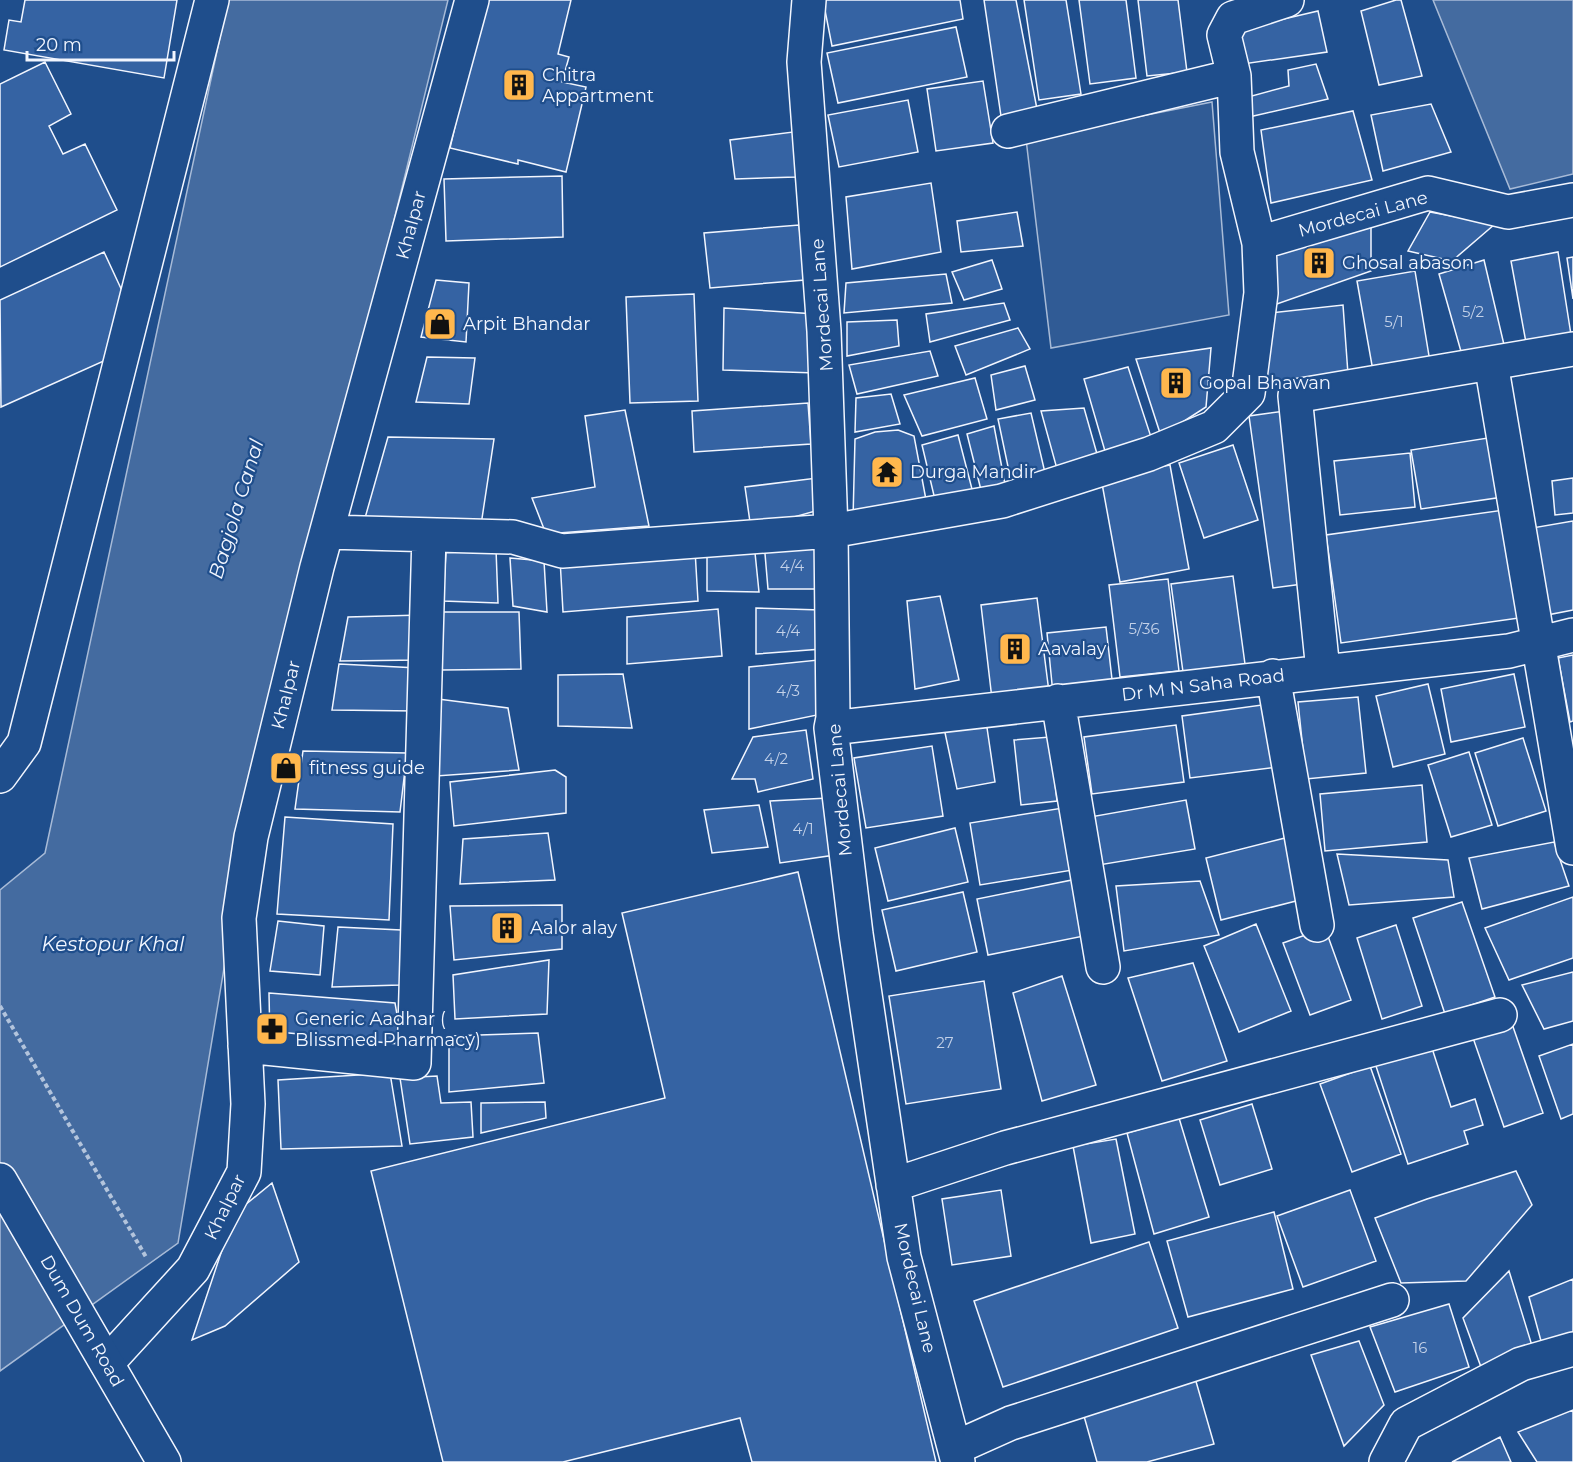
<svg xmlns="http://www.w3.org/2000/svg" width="1573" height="1462" viewBox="0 0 1573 1462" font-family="Montserrat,sans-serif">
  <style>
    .built { fill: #305b95; stroke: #a8bbd7; stroke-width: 1.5 }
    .water { fill: #446ba0; stroke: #a8bbd7; stroke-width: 1.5 }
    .building { fill: #3563a3; stroke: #f2f6ff; stroke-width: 1.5 }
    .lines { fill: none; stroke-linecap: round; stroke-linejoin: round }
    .minor-casing { stroke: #f2f6ff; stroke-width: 36 }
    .major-casing { stroke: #f2f6ff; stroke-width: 36 }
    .path { stroke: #b3c4dc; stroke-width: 4; stroke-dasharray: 4.5 3; stroke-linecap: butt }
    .minor { stroke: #1f4e8c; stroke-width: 33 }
    .major { stroke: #1f4e8c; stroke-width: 33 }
    .labels { text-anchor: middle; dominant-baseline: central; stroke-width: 4.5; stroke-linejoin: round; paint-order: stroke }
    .number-label { font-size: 15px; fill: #c3d1e8 }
    .poi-label { font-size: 18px; fill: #f2f6ff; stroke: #1f4e8c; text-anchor: start }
    .street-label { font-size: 18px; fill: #f2f6ff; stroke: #1f4e8c }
    .water-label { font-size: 20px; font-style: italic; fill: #f2f6ff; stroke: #1f4e8c }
  </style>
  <rect width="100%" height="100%" fill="#1f4e8c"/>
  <path class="built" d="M1212,102l17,213 -178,33 -25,-209z"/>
  <path class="water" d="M228,0h220l-130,530 -75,325 -65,388 -178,128v-481l45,-37z
    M1433,0h140v174l-63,15z"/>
  <path class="building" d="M25,0h152l-13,78 -160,-28 5,-30 12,2z
    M484,0h87l-13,54 11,3 -7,25 24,5 -20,85 -48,-12v4l-68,-16z
    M823,0h137l3,19 -131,27z
    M984,0h32l21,109 -36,7z
    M1024,0h42l15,94 -42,6z
    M1079,0h47l10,78 -46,6z
    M1138,0h40l9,72 -40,4z
    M1396,0h5l21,76 -43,9 -18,-74z
    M1318,11l9,41 -84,12 -6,-34z
    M956,27l11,50 -129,26 -11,-50z
    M45,62l26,52 -22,12 14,28 22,-10 32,66 -117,57v-183z
    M1316,64l12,35 -79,18 -1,-20 41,-11 -1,-16z
    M983,81l10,62 -57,8 -9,-62z
    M908,100l10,52 -79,15 -11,-52z
    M1431,104l20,48 -68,19 -12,-56z
    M1353,111l19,69 -101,23 -10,-73z
    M793,132l3,45 -61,2 -5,-39z
    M562,176l1,61 -117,4 -2,-62z
    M931,183l10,69 -89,17 -6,-72z
    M1017,212l6,34 -62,6 -4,-31z
    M1430,212l65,12 -43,37 -44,-10z
    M799,225l6,55 -95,8 -6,-55z
    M1371,226v45l-97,34 -8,-49z
    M104,252l20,43 -18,65 -105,47 -1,-107z
    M1558,252l14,89 -45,7 -16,-87z
    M1573,257v42l-6,-41z
    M992,260l10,29 -38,11 -12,-28z
    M1484,260l21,89 -41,13 -25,-88z
    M1415,271l15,91 -57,9 -16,-90z
    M946,274l6,29 -108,10 2,-30z
    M436,280l33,3 -3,59 -45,-5z
    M694,294l4,107 -68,2 -4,-106z
    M1004,303l6,17 -80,22 -4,-28z
    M1343,305l5,69 -84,12 6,-73z
    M724,308l92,6v59l-93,-3z
    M897,320l2,26 -52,10v-34z
    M1018,328l12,21 -64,26 -11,-29z
    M1211,348l-5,59 -45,29 -25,-77z
    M930,351l8,25 -81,18 -8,-29z
    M427,357l48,1 -6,46 -53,-2z
    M1025,366l10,34 -39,10 -5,-35z
    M1128,367l23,70 -44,21 -23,-79z
    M975,378l12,41 -65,17 -18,-41z
    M891,394l9,30 -45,8 1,-34z
    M808,403l3,41 -117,8 -2,-41z
    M1084,408l15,53 -42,8 -16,-58z
    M625,410l24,116 -103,8 -14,-36 63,-11 -10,-71z
    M1285,411l25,172 -37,5 -24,-172z
    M1031,413l15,64 -35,4 -13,-62z
    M994,426l11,58 -24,6 -14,-56z
    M898,430l16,6 13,69 -74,14 2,-80 20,-7z
    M958,435l14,54 -36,15 -14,-59z
    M388,437l106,2 -13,86h-118z
    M1494,437l9,60 -82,12 -10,-59z
    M1233,445l25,75 -54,18 -25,-75z
    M1410,453l5,54 -75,8 -6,-54z
    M1170,465l19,104 -69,13 -19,-104z
    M817,478l2,32 -68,19 -6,-42z
    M1573,478v35l-18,2 -3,-34z
    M1511,509l15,108 -185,26 -15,-108z
    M1573,521v89l-26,5 -15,-87z
    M818,540v49h-50l-4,-47z
    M754,543l5,49 -52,-1v-44z
    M496,549l2,54 -55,-2 3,-49z
    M695,550l3,51 -135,11 -3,-53z
    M510,558l34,3 3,51 -34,-6z
    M1233,576l12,88 -62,8 -12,-88z
    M1168,579l11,92 -59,6 -11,-92z
    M940,596l19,84 -44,9 -8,-88z
    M1037,598l12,94 -57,7 -11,-94z
    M756,608l65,2 1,39 -66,5z
    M718,609l4,47 -95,8v-47z
    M440,612h79l2,57 -80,1z
    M421,615l-1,45 -80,1 8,-44z
    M1106,627l7,61 -60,6 -6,-61z
    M1573,655v66l-3,1 -12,-64z
    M828,659l-1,54 -78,16v-62z
    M339,664l79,4 -2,43 -84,-1z
    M623,674l9,54 -74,-2v-51z
    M1514,674l11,53 -74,15 -10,-53z
    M1428,684l17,70 -52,13 -17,-71z
    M1358,697l8,76 -60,6 -8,-77z
    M438,699l70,9 11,62 -83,6z
    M1269,704l9,63 -88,11 -8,-62z
    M986,721l9,61 -38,7 -13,-61z
    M1176,725l8,57 -92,12 -8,-57z
    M806,730l7,49 -55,13 -3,-13h-23l21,-42z
    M1050,737l7,64 -36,4 -7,-65z
    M1523,738l23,73 -48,15 -23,-73z
    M932,746l11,70 -77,12 -12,-70z
    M303,751l104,2 -7,59 -105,-3z
    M1469,752l23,73 -41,12 -23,-72z
    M555,770l11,7v36l-112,13 -4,-44z
    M1422,785l5,57 -102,9 -5,-57z
    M828,798l7,57 -55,8 -10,-62z
    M1186,800l9,49 -96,16 -9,-48z
    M759,805l9,42 -56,6 -8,-43z
    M1069,807l10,62 -99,16 -10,-62z
    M285,817l108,7 -4,96 -112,-6z
    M955,828l13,54 -80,19 -13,-53z
    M548,833l7,47 -95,4 3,-45z
    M1289,837l15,62 -83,21 -15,-62z
    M1554,842l15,44 -87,23 -13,-51z
    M1337,854l111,6 6,37 -105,8z
    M798,872l138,590h-184l-12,-44 -177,44h-120l-72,-291 294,-73 -43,-185z
    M1077,879l12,56 -101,20 -11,-56z
    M1200,881l19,54 -95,16 -8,-65z
    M963,892l14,60 -81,19 -14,-61z
    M1573,897v61l-64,22 -24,-52z
    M1462,902l33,95 -50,17 -32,-96z
    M562,905v44l-108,11 -4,-54z
    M278,921l46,5 -4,49 -50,-4z
    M1256,924l35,87 -52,21 -35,-86z
    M1396,925l26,81 -40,13 -25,-81z
    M338,927l63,3 -1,55 -68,2z
    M1325,928l26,72 -41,15 -27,-72z
    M549,960l-2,54 -92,5 -2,-44z
    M1193,963l34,98 -65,20 -34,-103z
    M1573,972v49l-29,8 -22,-44z
    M1062,976l34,109 -54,16 -29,-108z
    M984,981l17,108 -95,15 -17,-108z
    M269,993l126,10 7,40 -132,-2z
    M1511,1021l32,92 -39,14 -32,-92z
    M538,1033l6,50 -95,9v-56z
    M1430,1042l21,65 24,-8 8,26 -19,6 4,13 -60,20 -34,-104z
    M1573,1044v70l-12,5 -22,-63z
    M1370,1066l31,88 -49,18 -32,-88z
    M390,1073l12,73 -121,3 -3,-69z
    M437,1076l4,27 30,-1 2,35 -63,7 -10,-66z
    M545,1102l1,16 -65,15v-30z
    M1252,1104l20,65 -52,16 -20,-65z
    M1179,1118l30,99 -55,17 -27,-101z
    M1116,1139l19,95 -44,9 -18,-97z
    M1516,1171l16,34 -66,76 -65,2 -26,-65 52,-19z
    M272,1183l27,79 -74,64 -33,14 42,-126z
    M1001,1190l10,66 -59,9 -10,-66z
    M1350,1190l26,71 -73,26 -26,-71z
    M1274,1212l19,77 -105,28 -21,-76z
    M1149,1242l29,86 -175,59 -29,-86z
    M1509,1271l24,78 -52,18 -18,-49z
    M1573,1279v54l-32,8 -12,-44z
    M1449,1304l20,63 -74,25 -25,-65z
    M1359,1341l25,64 -40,41 -33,-91z
    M1193,1371l21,73 -67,18h-50l-17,-60z
    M1573,1410v52h-36l-19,-30z
    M1500,1437l11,25h-59z"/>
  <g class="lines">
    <g class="minor-casing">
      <path id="minor" d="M809,0l-5,62 20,269 7,200 2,187 -2,10 25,206 48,323 54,205
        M1008,131l226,-55
        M1259,243l169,-50 80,19 65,-12
        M1491,363l82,485
        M327,532l186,5 49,14 269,-20 171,-30 147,-47 65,-27 34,-34 13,-100 -2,-50 -22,-91 -3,-76 -10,-41 9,-17 54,-18
        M1323,671l-28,-275 278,-47
        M1273,676l44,249
        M1058,701l45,266
        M831,728l678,-77 64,-16
        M0,776l24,-33 188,-743
        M245,1046l169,17 15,-528
        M893,1185l112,-37 495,-133
        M107,1363l86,-94 51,-97 4,-68 -9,-186 12,-81 66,-270 155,-567
        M955,1448l56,-25 381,-123
        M1386,1462l20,-38 115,-60 52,-15"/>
    </g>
    <g class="major-casing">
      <path id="major" d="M0,1180l164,282"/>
    </g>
    <path class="path" d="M0,1006l146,251"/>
    <use href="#minor" class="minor"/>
    <use href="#major" class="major"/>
  </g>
  <defs>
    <g id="building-square" transform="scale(1.725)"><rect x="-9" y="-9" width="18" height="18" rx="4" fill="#ffb74d" stroke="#1f4e8c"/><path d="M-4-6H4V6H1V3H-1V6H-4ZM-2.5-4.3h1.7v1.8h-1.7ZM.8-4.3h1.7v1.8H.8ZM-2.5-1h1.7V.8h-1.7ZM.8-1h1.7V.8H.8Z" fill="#111"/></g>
    <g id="shop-square" transform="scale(1.725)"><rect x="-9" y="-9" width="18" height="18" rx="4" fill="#ffb74d" stroke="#1f4e8c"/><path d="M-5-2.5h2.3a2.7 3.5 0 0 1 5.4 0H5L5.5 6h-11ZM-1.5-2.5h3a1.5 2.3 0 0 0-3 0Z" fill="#111"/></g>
    <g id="temple-square" transform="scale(1.725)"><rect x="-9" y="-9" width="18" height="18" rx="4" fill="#ffb74d" stroke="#1f4e8c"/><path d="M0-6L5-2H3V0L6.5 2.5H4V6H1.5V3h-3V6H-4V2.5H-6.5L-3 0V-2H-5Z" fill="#111"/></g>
    <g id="pharmacy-square" transform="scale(1.725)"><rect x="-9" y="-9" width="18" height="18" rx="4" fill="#ffb74d" stroke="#1f4e8c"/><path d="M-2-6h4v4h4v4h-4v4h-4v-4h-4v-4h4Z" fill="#111"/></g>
  </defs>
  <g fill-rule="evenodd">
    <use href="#building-square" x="519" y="85"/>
    <use href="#building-square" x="1319" y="263"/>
    <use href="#shop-square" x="440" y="324"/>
    <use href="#building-square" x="1176" y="383"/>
    <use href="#temple-square" x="887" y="472"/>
    <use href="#building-square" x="1015" y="649"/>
    <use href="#shop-square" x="286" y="768"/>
    <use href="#building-square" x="507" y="928"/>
    <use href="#pharmacy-square" x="272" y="1029"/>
  </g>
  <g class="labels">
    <g class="number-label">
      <text x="1473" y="311">5/2</text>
      <text x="1394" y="321">5/1</text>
      <text x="792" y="565">4/4</text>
      <text x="1144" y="628">5/36</text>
      <text x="788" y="630">4/4</text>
      <text x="788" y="690">4/3</text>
      <text x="776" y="758">4/2</text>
      <text x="803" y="828">4/1</text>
      <text x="945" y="1042">27</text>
      <text x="1420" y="1347">16</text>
    </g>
    <g class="poi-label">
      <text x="542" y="75">Chitra<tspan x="542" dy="21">Appartment</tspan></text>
      <text x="1342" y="263">Ghosal abason</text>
      <text x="463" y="324">Arpit Bhandar</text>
      <text x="1199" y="383">Gopal Bhawan</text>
      <text x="910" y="472">Durga Mandir</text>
      <text x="1038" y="649">Aavalay</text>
      <text x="309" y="768">fitness guide</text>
      <text x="530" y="928">Aalor alay</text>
      <text x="295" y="1019">Generic Aadhar (<tspan x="295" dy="21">Blissmed Pharmacy)</tspan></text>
    </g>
    <g class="street-label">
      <text transform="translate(1363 214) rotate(-15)">Mordecai Lane</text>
      <text transform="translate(411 225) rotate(-75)">Khalpar</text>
      <text transform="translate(822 305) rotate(-94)">Mordecai Lane</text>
      <text transform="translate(1203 685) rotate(-7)">Dr M N Saha Road</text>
      <text transform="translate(286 695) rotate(-76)">Khalpar</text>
      <text transform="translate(840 790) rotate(-95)">Mordecai Lane</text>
      <text transform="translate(225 1207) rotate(-64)">Khalpar</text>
      <text transform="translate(915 1288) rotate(77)">Mordecai Lane</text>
      <text transform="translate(82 1321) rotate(60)">Dum Dum Road</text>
    </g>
    <g class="water-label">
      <text transform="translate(236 509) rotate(-73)">Bagjola Canal</text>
      <text x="113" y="944">Kestopur Khal</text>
    </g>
  </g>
  <path d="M27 51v9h147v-9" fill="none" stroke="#f2f6ff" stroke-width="3"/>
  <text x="36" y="51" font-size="18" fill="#f2f6ff" stroke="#1f4e8c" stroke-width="4.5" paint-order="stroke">20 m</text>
</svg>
